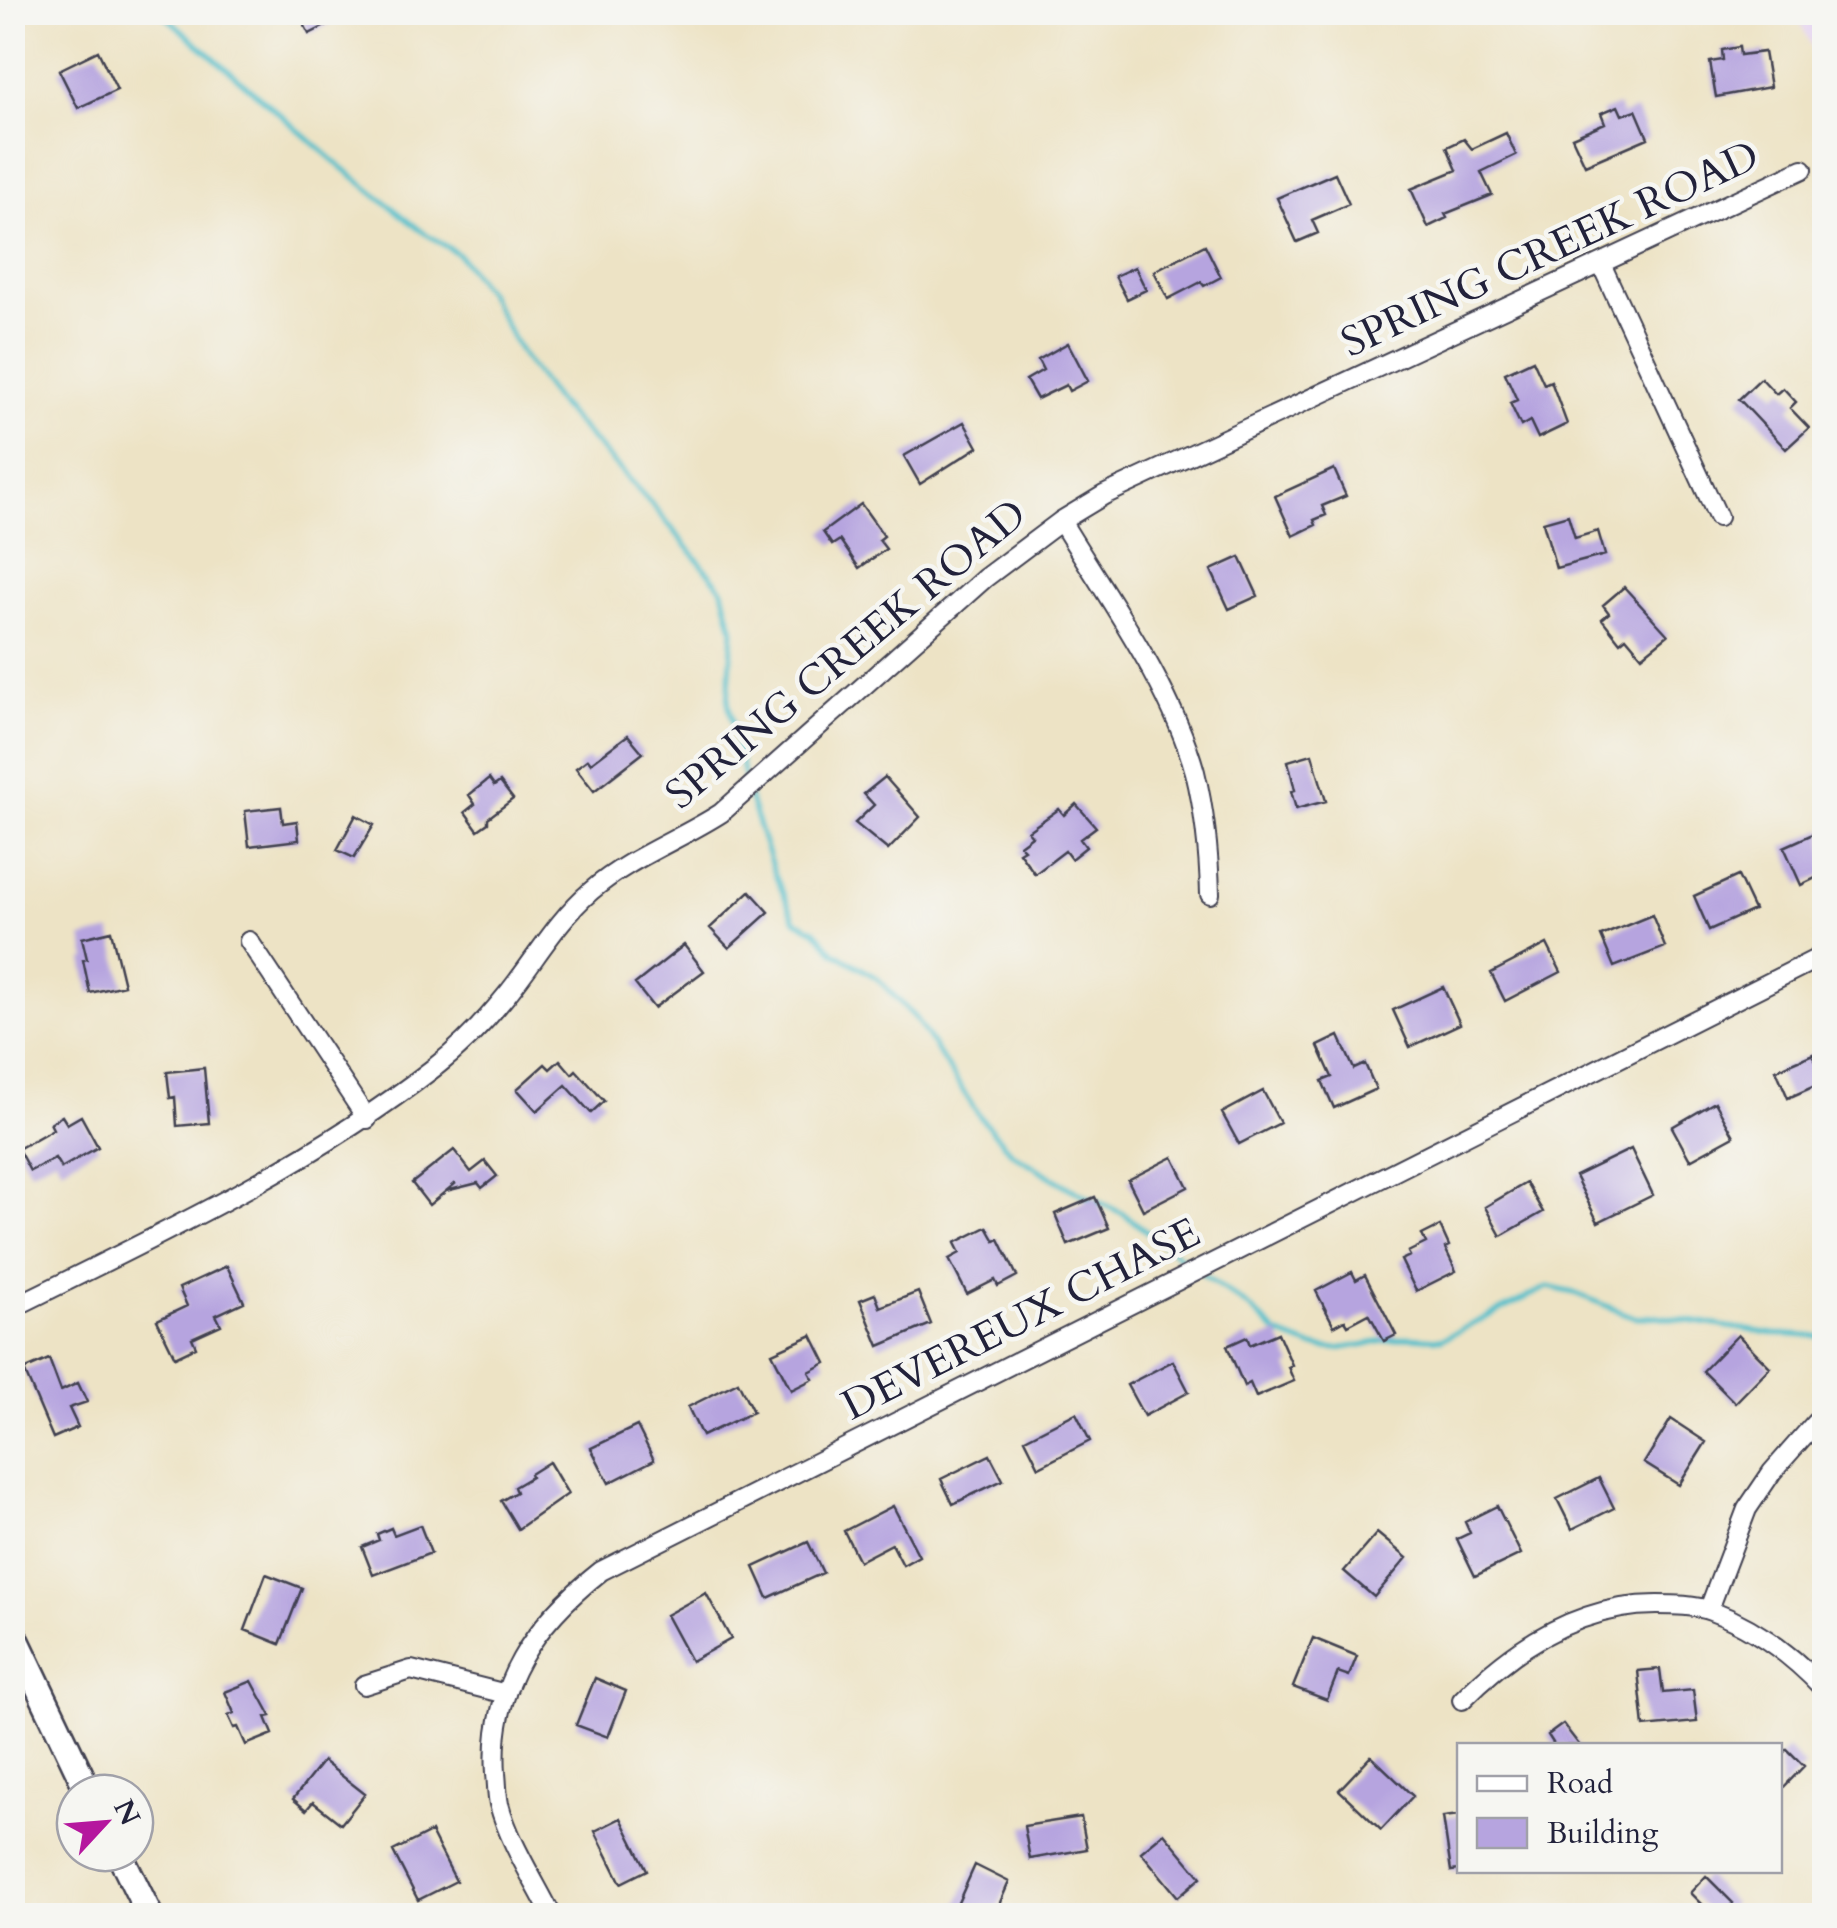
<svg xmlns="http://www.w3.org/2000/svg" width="1837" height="1928" viewBox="0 0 1837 1928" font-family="Cardo,serif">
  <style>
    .built { fill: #e5d3f1 }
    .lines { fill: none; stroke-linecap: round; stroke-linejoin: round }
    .stream { stroke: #52bfcb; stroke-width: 5 }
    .building { fill: #b6a4df }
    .street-casing { stroke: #403f50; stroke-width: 22 }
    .secondary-casing { stroke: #403f50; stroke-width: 30 }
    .street { stroke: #fff; stroke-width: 18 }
    .secondary { stroke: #fff; stroke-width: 25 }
    .labels { text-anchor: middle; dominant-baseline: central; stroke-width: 9; stroke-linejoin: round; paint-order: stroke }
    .street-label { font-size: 42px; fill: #22223b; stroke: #f6f6f2 }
  </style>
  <rect width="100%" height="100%" fill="#f6f6f2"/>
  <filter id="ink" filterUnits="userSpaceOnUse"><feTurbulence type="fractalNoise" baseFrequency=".01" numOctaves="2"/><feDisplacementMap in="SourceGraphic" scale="20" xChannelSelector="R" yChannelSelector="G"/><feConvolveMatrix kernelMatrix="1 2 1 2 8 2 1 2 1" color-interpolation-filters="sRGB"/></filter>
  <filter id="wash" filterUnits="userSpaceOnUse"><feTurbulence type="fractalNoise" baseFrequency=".0048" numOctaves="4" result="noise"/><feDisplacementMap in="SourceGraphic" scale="40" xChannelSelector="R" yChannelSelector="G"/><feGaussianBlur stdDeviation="2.25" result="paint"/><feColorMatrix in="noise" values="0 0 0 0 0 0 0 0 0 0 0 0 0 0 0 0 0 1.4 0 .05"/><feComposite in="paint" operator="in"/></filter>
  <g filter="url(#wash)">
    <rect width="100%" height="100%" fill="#ede3c5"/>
    <path class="built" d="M1796,13h28v60z"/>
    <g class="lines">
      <path class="stream" d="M161,12l172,148 87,70 38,24 31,41 33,60 35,47 99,107 67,81 10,40 -5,72 18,84
        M12,14l7,-2
        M749,797l25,76 21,47 20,10 19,22 43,26 38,40 65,99 32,36 59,36 53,25 69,53
        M1202,1274l48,34 28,26 34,13 26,2 70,-12 34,2 106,-52 26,6 63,25 20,-2 117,18 50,3"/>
    </g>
    <g id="blocks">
      <path class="building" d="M298,12h55l-44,22z
        M1739,47l1,8 24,-3 6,35 -54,10 -6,-35 13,-2 -1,-10z
        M98,51l19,39 -39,18 -19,-38z
        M1618,106l4,9 14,-5 12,28 -63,27 -13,-28 33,-14 -4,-10z
        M1506,133l10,22 -35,17 11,23 -47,19 2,4 -19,9 -17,-38 46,-19 -10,-23 17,-8 8,10z
        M1335,173l14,31 -37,16 6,13 -21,9 -20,-44z
        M1205,245l16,32 -17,9 -3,-4 -33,17 -14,-28z
        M1135,267l11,23 -19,9 -12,-23z
        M1068,343l20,38 -19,10 -3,-6 -29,14 -11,-19 17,-10 -5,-10z
        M1533,360l11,24 7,-3 16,43 -29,14 -8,-17 -9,5 -11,-23 7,-3 -12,-27z
        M1761,378l15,16 7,-6 13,14 -6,6 19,20 -23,21 -47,-50z
        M964,422l14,25 -58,37 -16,-28z
        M1334,469l12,27 -24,10 4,9 -12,5 2,5 -23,11 -18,-40z
        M861,504l23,32 -5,4 7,9 -27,19 -19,-28 -8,5 -9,-13z
        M1568,515l7,23 23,-7 7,24 -49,13 -13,-46z
        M1240,557l18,39 -29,13 -18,-39z
        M1624,587l44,48 -26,21 -16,-19 -6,5 -18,-23 7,-6 -6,-8z
        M628,735l15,18 -49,38 -18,-23 12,-9 3,4z
        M1312,754l14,47 -30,8 -5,-18 4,-1 -7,-29z
        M885,777l35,40 -32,33 -33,-27 19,-18 -10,-11z
        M489,779l5,7 6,-4 13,17 -25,19v5l-10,7 -13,-18 10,-8 -6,-9z
        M1076,804l20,23 -16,12 6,8 -15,12 -6,-8 -30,23 -16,-22 5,-3 -4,-4 12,-9 -4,-5 31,-22 5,6z
        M281,807l2,16 14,-2 2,19 -50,6 -4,-35z
        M356,815l18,10 -20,33 -17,-8z
        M1824,829v45l-23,11 -17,-38z
        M1738,876l16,34 -45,20 -15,-34z
        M750,891l19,21 -40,36 -19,-20z
        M1652,915l13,32 -51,20 -13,-31z
        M111,931l13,54 -34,8 -7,-33 4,-1 -5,-21z
        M1547,944l14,28 -56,29 -14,-28z
        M684,945l20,26 -50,37 -19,-24z
        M1443,987l17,37 -50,23 -17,-37z
        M1339,1036l15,33 11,-5 11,25 -42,19 -12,-27 10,-4 -14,-31z
        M1813,1054l11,28 -36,16 -12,-28z
        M560,1060l12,14 4,-4 28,31 -13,12 -25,-28 -29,26 -20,-22 28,-25 5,5z
        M204,1068l5,55 -32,3 -2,-29 -5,1 -3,-26z
        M1263,1091l17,32 -41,21 -17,-31z
        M1715,1102l19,34 -44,24 -18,-33z
        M62,1116l5,8 14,-8 17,31 -37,21 -6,-10 -25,13 -12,-22 35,-20 -3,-6z
        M1631,1149l22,46 -55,27 -23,-46z
        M454,1150l17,22 14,-11 12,15 -15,12 -4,-5 -32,8 10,-8 -27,22 -17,-22z
        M1173,1157l15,30 -45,23 -15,-30z
        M1526,1183l17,29 -42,24 -16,-29z
        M1095,1197l14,31 -41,17 -13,-31z
        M1440,1226l9,20 -4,2 11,23 -40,20 -15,-31 9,-4 -2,-4 18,-9 -4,-8z
        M987,1227l8,14 4,-2 18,37 -19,10 -3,-6 -28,14 -18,-35 11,-6 -5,-10z
        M227,1266l17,36 -28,13 5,10 -29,13 4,9 -21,10 -18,-37 30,-14 -8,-18z
        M1352,1272l4,8 9,-5 31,60 -12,6 -15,-27 -21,11 -3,-5 -11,6 -18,-35z
        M918,1292l13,32 -52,22 -19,-46 15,-6 5,13z
        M1278,1333l14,32 -4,2 6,14 -38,16 -6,-14 -6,3 -17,-40 20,-9 3,8z
        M812,1335l14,28 -17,9 4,7 -22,11 -19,-37z
        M1738,1335l32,32 -35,36 -32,-32z
        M49,1359l12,32 17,-8 9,19 -18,6 9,19 -25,11 -29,-68z
        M1173,1361l16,31 -45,24 -17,-31z
        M738,1382l15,30 -51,24 -14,-29z
        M1076,1413l14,28 -51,26 -14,-28z
        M1671,1419l35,23 -27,43 -35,-22z
        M637,1426l17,34 -45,23 -18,-35z
        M990,1455l13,25 -50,24 -12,-25z
        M549,1462l19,32 -50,35 -17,-28 15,-9 -2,-5 17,-10 -1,-3z
        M1599,1478l15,30 -42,21 -15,-30z
        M893,1506l26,50 -16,9 -11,-21 -33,17 -15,-30z
        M1497,1506l24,48 -46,22 -18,-37 13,-6 -5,-11z
        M420,1525l11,28 -58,22 -11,-28 17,-7 -2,-6 14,-6 3,7z
        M1377,1533l30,25 -33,39 -30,-26z
        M808,1542l15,31 -55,25 -14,-31z
        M266,1574l36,14 -22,56 -35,-14z
        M706,1593l25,46 -40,22 -25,-46z
        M1313,1638l44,18 -8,20 -11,-4 -11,28 -34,-13z
        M1660,1669l3,24 30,-3 4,32 -53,5 -6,-56z
        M595,1678l31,13 -18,46 -32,-12z
        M252,1681l19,35 -5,1 7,17 -27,11 -8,-18 -4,1 -6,-13 6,-2 -9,-21z
        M1563,1724l17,22h-25l-7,-11z
        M1787,1749l17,17 -24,25v-34z
        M1371,1756l42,40 -32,34 -42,-40z
        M323,1761l42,33 -24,30 -28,-22 -7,8 -13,-11z
        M1460,1815v55l-9,1 -8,-54z
        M1081,1817l6,32 -57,10 -6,-33z
        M621,1818l26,52 -26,13 -26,-52z
        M431,1832l25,49 -38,19 -25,-49z
        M1164,1833l37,44 -23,20 -37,-45z
        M975,1865l34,17 -15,34h-42z
        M1706,1876l27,27 -12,13h-8l-23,-23z"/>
    </g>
  </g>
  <g filter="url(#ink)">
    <use href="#blocks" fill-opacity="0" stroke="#403f50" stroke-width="2.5"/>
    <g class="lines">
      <g class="street-casing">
        <path id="street" d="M1602,266l116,251
          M1061,521c47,78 110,164 134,251 10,41 14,81 15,122
          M249,941l118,178
          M12,1308c145,-72 295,-141 423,-241 26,-20 49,-44 70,-70 29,-35 51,-76 86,-106 38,-33 88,-51 130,-78l264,-235 76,-57 43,-26 699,-326
          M1709,1609l38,-100 25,-37 52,-59
          M364,1685l47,-15 95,24
          M1462,1700c53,-54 117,-95 195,-95 17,0 38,0 54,6 43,16 82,45 113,78
          M552,1916c-18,-36 -43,-74 -53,-112 -2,-9 -2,-21 -3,-31 -6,-87 39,-150 105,-202l1223,-616"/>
      </g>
      <g class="secondary-casing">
        <path id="secondary" d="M12,1631l77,162
          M119,1853l31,63"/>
      </g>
      <use href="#street" class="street"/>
      <use href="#secondary" class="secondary"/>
    </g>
  </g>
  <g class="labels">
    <g class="street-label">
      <text transform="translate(1550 249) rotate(-25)">SPRING CREEK ROAD</text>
      <text transform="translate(846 654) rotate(-40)">SPRING CREEK ROAD</text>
      <text transform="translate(1021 1319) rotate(-27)">DEVEREUX CHASE</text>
    </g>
  </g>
  <rect width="1837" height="1928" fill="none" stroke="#f6f6f2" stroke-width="50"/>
  <rect x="1457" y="1743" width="325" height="130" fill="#f6f6f2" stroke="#a1a1a9" stroke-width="2.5"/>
  <rect x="1477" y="1776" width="50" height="15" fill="#ffffff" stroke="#a1a1a9" stroke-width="2.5"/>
  <text x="1547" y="1793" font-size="30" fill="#22223b">Road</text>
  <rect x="1477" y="1818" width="50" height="30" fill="#b6a4df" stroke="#a1a1a9" stroke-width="2.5"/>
  <text x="1547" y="1843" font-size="30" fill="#22223b">Building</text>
  <g transform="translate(105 1823) rotate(64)"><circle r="48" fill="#f6f6f2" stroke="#a1a1a9" stroke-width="2.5"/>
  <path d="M0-8L18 38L0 25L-18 38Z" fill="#b5179e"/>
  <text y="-15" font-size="28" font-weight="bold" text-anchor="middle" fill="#22223b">N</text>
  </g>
</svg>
